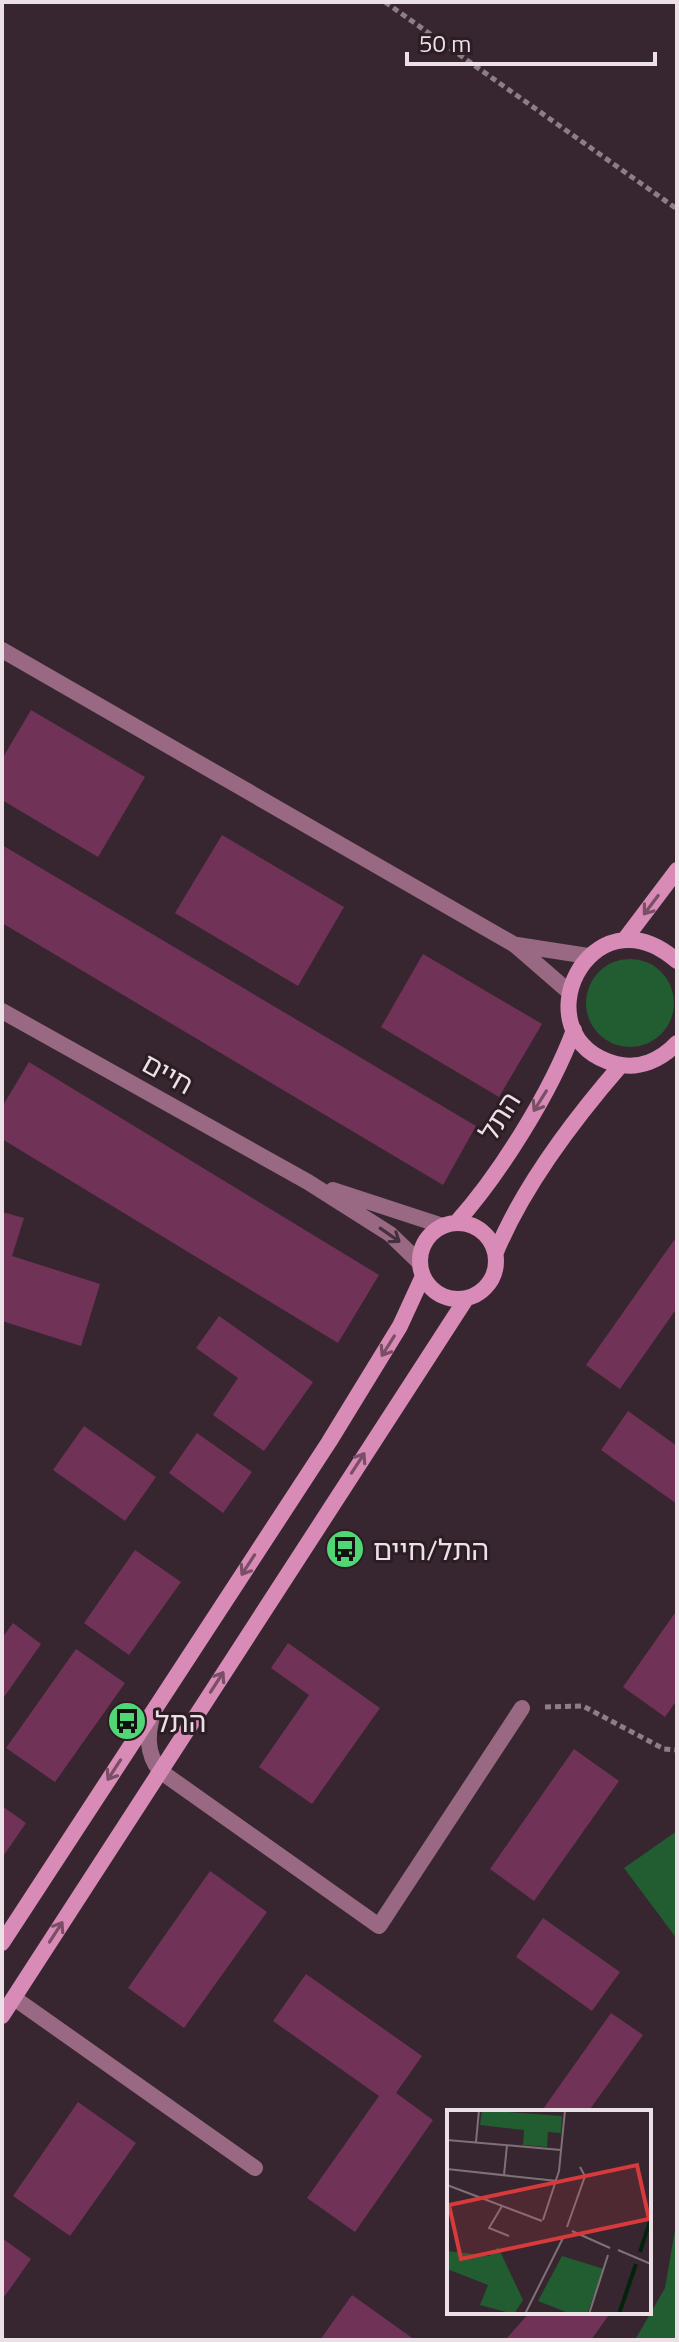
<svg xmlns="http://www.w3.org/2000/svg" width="679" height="2342" viewBox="0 0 679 2342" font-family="'Titillium Web','Noto Sans Hebrew',sans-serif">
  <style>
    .green { fill: #225c31 }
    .building { fill: #703257 }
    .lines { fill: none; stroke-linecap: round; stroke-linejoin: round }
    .path { stroke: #8d7e86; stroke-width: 5; stroke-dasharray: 6 4; stroke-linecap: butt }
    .service { stroke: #996984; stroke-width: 16 }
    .minor { stroke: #996984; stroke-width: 16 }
    .tertiary { stroke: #996984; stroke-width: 16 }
    .secondary { stroke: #d88bb6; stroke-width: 16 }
    .oneway { stroke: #794e66 }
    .oneway2 { stroke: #47303d }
    .labels { text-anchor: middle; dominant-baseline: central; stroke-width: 6; stroke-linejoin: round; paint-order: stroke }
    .street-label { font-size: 28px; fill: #ebe0e5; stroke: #2c1d25 }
    .poi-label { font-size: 28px; fill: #ebe0e5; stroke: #2c1d25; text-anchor: start }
    .inset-river { fill: none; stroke: #03230b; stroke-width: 4 }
    .inset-road { fill: none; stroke: #7f7078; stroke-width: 2 }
    .view { fill: #d83a3b; fill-opacity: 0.15; stroke: #d83a3b; stroke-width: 4 }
    .inset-edge { fill: none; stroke: #ebe0e5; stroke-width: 4 }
  </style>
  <rect width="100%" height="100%" fill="#37262f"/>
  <path class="green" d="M586 1003a44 44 0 1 1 88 0a44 44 0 1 1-88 0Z
    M677,1831v108l-53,-71z
    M677,2218v122h-42l30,-52z"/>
  <path class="building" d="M31,710l114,67 -47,80 -96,-57v-41z
    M222,835l122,72 -46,79 -123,-73z
    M2,845l474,281 -33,59 -441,-262z
    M423,954l119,70 -43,73 -118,-70z
    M29,1062l350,213 -41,68 -336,-204v-32z
    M2,1212l22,6 -12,38 88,28 -19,62 -79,-25z
    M677,1236v72l-57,81 -34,-24z
    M219,1316l94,66 -49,69 -51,-36 25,-37 -42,-30z
    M628,1411l49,35v58l-76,-54z
    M84,1426l72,51 -31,44 -72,-51z
    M197,1433l55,39 -29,41 -54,-40z
    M135,1550l46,32 -52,73 -45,-32z
    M677,1610v90l-12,17 -42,-30z
    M13,1623l28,21 -39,56v-62z
    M288,1643l92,65 -68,96 -53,-37 50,-72 -38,-27z
    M76,1649l49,34 -70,99 -49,-34z
    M574,1749l45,32 -85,120 -44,-32z
    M2,1806l24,17 -24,35z
    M210,1871l57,41 -83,116 -56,-40z
    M543,1918l77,54 -28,39 -76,-54z
    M306,1974l116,82 -26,37 37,27 -78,112 -48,-34 72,-102 -106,-75z
    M611,2013l32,22 -55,77h-47z
    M78,2102l58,41 -66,93 -57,-40z
    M2,2238l29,21 -29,41z
    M352,2295l63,45h-95z
    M530,2312h81l-20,28h-86z"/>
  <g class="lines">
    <path class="path" d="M385,2l292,207
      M545,1707l38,-1 81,43 13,1"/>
    <path class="service" d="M14,1998l241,170"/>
    <path class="minor" d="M2,650l513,295 53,46
      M517,945l71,11
      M153,1713c-6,21 -7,40 7,58l219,155 143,-218"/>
    <path class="tertiary" d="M2,1011l306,171 82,52 30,29
      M333,1190l110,36"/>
    <path class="secondary" d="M625,939l52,-69
      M677,961c-87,-76 -160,76 -61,103 23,6 45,-4 61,-21
      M420 1261a38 38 0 1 1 76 0a38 38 0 1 1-76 0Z
      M456,1223c44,-49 95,-131 118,-193
      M496,1252c27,-65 79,-134 125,-187
      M2,1943l327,-501 71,-116 23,-50
      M2,2016l464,-717"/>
  </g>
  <defs><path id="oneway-shaft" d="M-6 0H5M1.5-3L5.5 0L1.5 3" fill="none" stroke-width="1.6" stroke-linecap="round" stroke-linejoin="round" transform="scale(2)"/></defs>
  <g class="oneway">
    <use href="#oneway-shaft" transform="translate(651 905) rotate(127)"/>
    <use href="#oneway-shaft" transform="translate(540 1101) rotate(122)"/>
    <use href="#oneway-shaft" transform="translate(388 1346) rotate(122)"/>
    <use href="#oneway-shaft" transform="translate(358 1463) rotate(-57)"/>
    <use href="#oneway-shaft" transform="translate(248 1565) rotate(123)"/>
    <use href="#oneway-shaft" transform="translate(217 1682) rotate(-57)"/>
    <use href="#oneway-shaft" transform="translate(114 1770) rotate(123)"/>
    <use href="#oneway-shaft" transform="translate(56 1932) rotate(-57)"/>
  </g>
  <use class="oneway2" href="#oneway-shaft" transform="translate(390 1235) rotate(35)"/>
  <defs>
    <g id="bus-disc" transform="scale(2)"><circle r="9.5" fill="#50d674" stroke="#2c1d25"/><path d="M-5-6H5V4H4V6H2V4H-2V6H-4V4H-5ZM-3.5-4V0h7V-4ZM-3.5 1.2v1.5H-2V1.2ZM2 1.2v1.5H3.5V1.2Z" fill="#111"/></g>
  </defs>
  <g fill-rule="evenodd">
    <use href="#bus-disc" x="345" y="1549"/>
    <use href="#bus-disc" x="127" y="1721"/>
  </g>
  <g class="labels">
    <g class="street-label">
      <text transform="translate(168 1073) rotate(29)">חיים</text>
      <text transform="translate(499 1116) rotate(-58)">התל</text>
    </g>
    <g class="poi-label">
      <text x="373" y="1549">התל/חיים</text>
      <text x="155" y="1721">התל</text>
    </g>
  </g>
  <g transform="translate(447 2110)">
    <rect width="204" height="204" fill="#37262f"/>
    <path d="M35,0l80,6 -1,17 -13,-1 -1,15 -24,-2 1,-15 -44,-5zM51,137l25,53 -9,14 -34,-9 8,-20 -41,-16v-18l42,5zM115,146l42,13 -17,45h-16l-33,-13z" fill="#225c31"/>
    <path class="inset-river" d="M193,142l11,-34M172,204l17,-50"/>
    <path class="inset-road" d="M0,30l114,10M29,32l3,-32M0,59l110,12M57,65l3,-30M0,75l95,36M55,96l-13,22 20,8M96,110l16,-49 6,-61M120,117l18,-51 -5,-9M125,121l38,17M171,140l33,14M78,204l39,-78M142,204l19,-59"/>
    <path class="view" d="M190,55l12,54 -188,40 -12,-54z"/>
    <rect width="204" height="204" class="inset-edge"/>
  </g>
  <rect width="679" height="2342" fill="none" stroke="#ebe0e5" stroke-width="8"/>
  <path d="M407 52v12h248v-12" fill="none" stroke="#ebe0e5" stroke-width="4"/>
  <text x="419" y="52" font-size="24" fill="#ebe0e5" stroke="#2c1d25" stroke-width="6" paint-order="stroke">50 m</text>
</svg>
